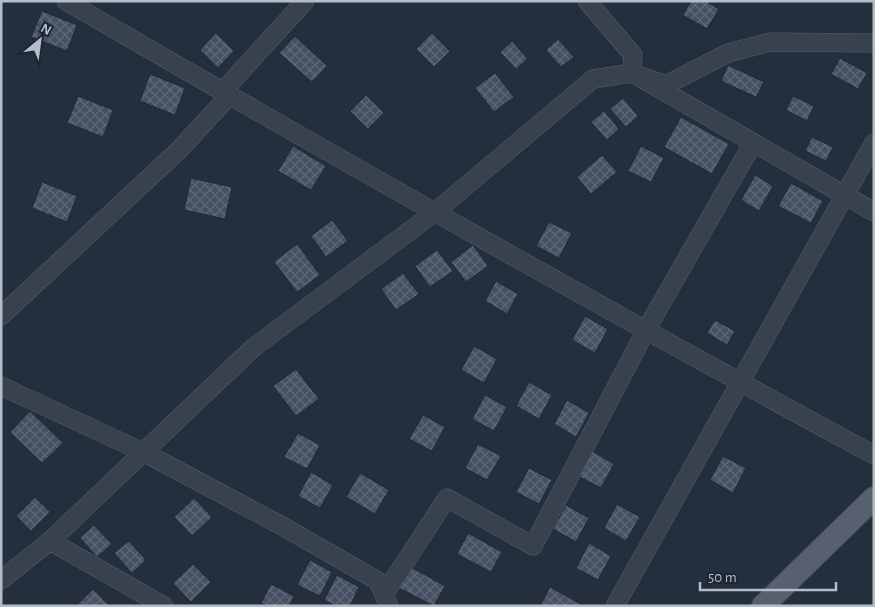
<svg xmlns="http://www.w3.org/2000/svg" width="875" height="607" viewBox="0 0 875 607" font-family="'Alegreya Sans',sans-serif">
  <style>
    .building { fill: url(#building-cross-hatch); stroke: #1f2835 }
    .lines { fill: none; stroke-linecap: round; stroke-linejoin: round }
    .minor-casing { stroke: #565f6c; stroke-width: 19 }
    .major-casing { stroke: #414a57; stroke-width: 24 }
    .minor { stroke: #38414e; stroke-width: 18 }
    .major { stroke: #56606e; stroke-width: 22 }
  </style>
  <defs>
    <pattern id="building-cross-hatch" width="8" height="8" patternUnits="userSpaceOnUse" patternTransform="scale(1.25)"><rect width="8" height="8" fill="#455162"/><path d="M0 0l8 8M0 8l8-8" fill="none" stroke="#5d6877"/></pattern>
  </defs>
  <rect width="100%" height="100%" fill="#242f3e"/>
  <path class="building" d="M691,1h15l13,8 -12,20 -24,-14z
    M42,11l35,14 -10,26 -36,-14z
    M216,33l18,18 -16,17 -18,-18z
    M432,33l18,18 -16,16 -18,-18z
    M295,36l32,30 -15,16 -33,-29z
    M558,39l16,18 -13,10 -15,-17z
    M512,41l16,18 -12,10 -16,-17z
    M840,58l27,15 -9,16 -27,-15z
    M728,65l36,17 -8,15 -35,-16z
    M495,73l19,24 -20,15 -19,-24z
    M150,74l35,14 -10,27 -35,-14z
    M366,95l18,18 -16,16 -18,-18z
    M78,96l35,14 -10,27 -36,-14z
    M793,96l21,10 -7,15 -21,-11z
    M623,98l15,18 -12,11 -16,-18z
    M604,111l15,18 -12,11 -16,-18z
    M681,117l48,27 -17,30 -48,-27z
    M812,137l21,10 -7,14 -21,-10z
    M293,146l33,20 -15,24 -33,-19z
    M641,146l23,12 -13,24 -23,-11z
    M602,155l15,17 -26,22 -14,-17z
    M755,175l18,11 -14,25 -18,-11z
    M191,178l41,9 -7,32 -41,-9z
    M42,182l35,14 -10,26 -35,-14z
    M791,183l32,18 -12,22 -33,-17z
    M332,220l16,21 -22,16 -15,-21z
    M549,222l23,11 -13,25 -23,-12z
    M297,244l23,31 -23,17 -23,-30z
    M473,245l15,21 -22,16 -15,-20z
    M437,250l16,21 -23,16 -15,-21z
    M403,273l16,21 -23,16 -15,-21z
    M496,281l22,13 -11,20 -22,-13z
    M585,316l23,13 -13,24 -23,-13z
    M715,320l20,11 -8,14 -20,-12z
    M474,346l23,13 -13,24 -23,-13z
    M296,369l23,30 -23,17 -23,-30z
    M529,382l23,13 -13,24 -23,-13z
    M485,395l22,12 -13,24 -22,-12z
    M567,400l22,13 -13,24 -22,-13z
    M30,411l33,32 -21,20 -32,-31z
    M423,415l22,12 -13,24 -23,-12z
    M298,433l22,12 -13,24 -23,-12z
    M478,444l23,12 -14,24 -22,-12z
    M592,451l22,13 -13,24 -23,-12z
    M723,456l23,12 -13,25 -23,-13z
    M529,468l23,12 -13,24 -23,-12z
    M311,472l22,13 -13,23 -22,-12z
    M360,473l29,17 -14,24 -29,-17z
    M35,497l15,15 -19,19 -15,-15z
    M194,498l18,19 -20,19 -18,-19z
    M617,504l23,13 -14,24 -22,-13z
    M566,505l23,13 -13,24 -23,-13z
    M94,525l18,19 -15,13 -17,-19z
    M468,533l34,19 -11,20 -34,-18z
    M129,541l17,19 -14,13 -18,-20z
    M589,543l22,13 -13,24 -22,-12z
    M310,560l22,12 -12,24 -23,-11z
    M193,564l18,18 -20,20 -18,-19z
    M411,567l34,19 -11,20 -35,-18z
    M337,575l22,12 -9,19h-14l-12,-6z
    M271,584l23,12 -5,10h-22l-6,-3z
    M550,587l34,19h-44z
    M93,589l17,17h-34z"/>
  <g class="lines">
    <g class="minor-casing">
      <path id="minor" d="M66,1c267,155 536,307 808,454
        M587,1l46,54 -1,18 242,139
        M222,92l83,-91
        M1,316l178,-166 50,-54
        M1,386l142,66 141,75 94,54 11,25
        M50,541l114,65
        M1,580l49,-39 203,-193 182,-136 158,-133 39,-6 34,12 62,-32 43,-11 103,1
        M385,593l62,-95 86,48 113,-216 107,-187
        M615,606l259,-463"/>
    </g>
    <g class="major-casing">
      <path id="major" d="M763,606l111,-108"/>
    </g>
    <use href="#minor" class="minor"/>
    <use href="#major" class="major"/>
  </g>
  <rect width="875" height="607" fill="none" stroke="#b4bcc9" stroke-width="5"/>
  <g transform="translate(40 40) rotate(29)" stroke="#1d2633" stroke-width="4" paint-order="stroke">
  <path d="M0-4L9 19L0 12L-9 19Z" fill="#b4bcc9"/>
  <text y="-8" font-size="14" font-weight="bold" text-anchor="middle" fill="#b4bcc9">N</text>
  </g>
  <path d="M700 582v8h136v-8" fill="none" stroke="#b4bcc9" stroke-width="2.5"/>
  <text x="708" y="582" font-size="15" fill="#b4bcc9" stroke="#1d2633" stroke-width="4" paint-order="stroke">50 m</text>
</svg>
